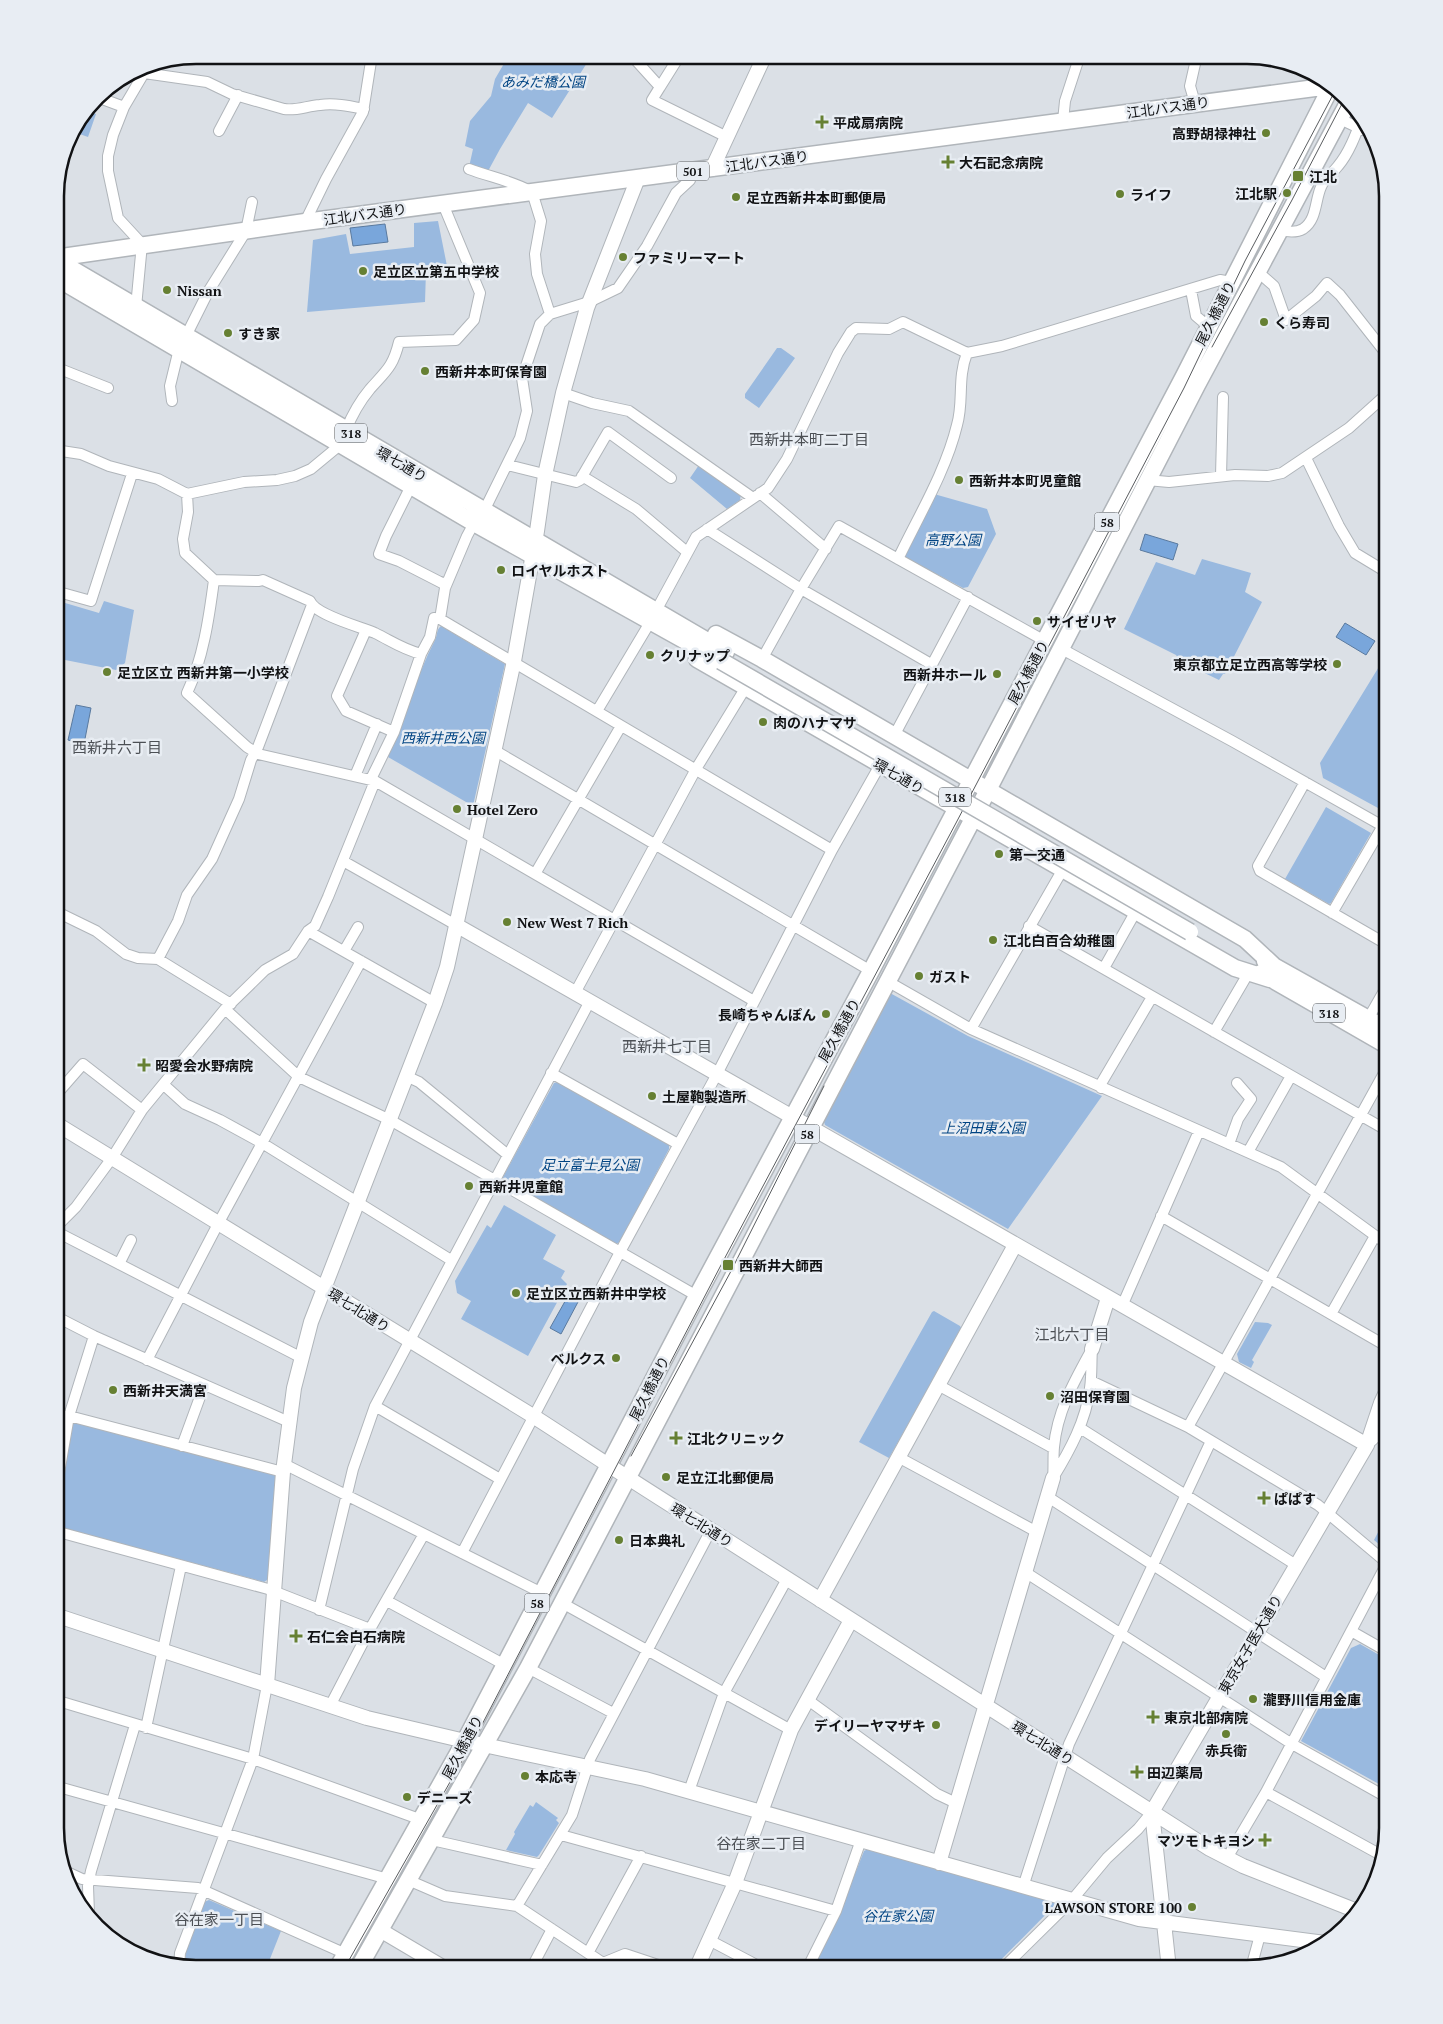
<svg xmlns="http://www.w3.org/2000/svg" width="1443" height="2024" viewBox="0 0 1443 2024" font-family="'PT Serif','Noto Sans JP',serif">
  <style>
    .green { fill: #99b9df }
    .water { fill: #79a6db; stroke: #5a7a9f }
    .lines { fill: none; stroke-linecap: round; stroke-linejoin: round }
    .street-casing { stroke: #b0b5ba; stroke-width: 12 }
    .secondary-casing { stroke: #b0b5ba; stroke-width: 16 }
    .primary-casing { stroke: #b0b5ba; stroke-width: 19 }
    .street { stroke: #fff; stroke-width: 10 }
    .secondary { stroke: #fff; stroke-width: 14 }
    .primary { stroke: #fff; stroke-width: 16 }
    .tram { stroke: #595c5f; stroke-width: 1 }
    .primary-bridge-casing { stroke: #b0b5ba; stroke-width: 19; stroke-linecap: butt }
    .primary-bridge { stroke: #fff; stroke-width: 16 }
    .poi-dot { fill: #668033; stroke: #e8edf3; stroke-width: 2 }
    .labels { text-anchor: middle; dominant-baseline: central; stroke-width: 5; stroke-linejoin: round; paint-order: stroke }
    .shield { fill: #e8edf3; stroke: #525457; stroke-width: 1 }
    .shield-label { font-size: 12px; font-weight: bold; fill: #111214 }
    .park-label { font-size: 14px; font-style: italic; fill: #004483; stroke: #e8edf3 }
    .street-label { font-size: 14px; fill: #111214; stroke: #e8edf3 }
    .poi-label { font-size: 14px; font-weight: bold; fill: #111214; stroke: #e8edf3; text-anchor: start }
    .neighbourhood-label { font-size: 15px; fill: #4c5055; stroke: #e8edf3 }
    .rim { fill: none; stroke: #111214; stroke-width: 2.5 }
  </style>
  <rect width="100%" height="100%" fill="#dbe0e6"/>
  <path class="green" d="M509,55h83l-40,63 -24,-15 -28,46 -13,24 -18,-6 4,-18 -8,-3 5,-25 21,-25 4,-17z
    M87,111l9,3 -8,23 -17,-6z
    M438,221l9,45 -21,5 -1,31 -118,10 6,-72 33,-6 4,20 64,-7v-24z
    M777,348h4l14,10 -36,50 -14,-10v-4z
    M699,465l42,29 -1,6 -13,9 -37,-31z
    M934,494l53,15 9,25 -28,53 -5,1 -57,-30 -1,-4z
    M1202,559l49,14 -6,19 17,10 -37,72h-2l-4,6 -39,-19 -4,-6 -52,-26 32,-67 39,13z
    M55,600l44,13 5,-12 30,9 -9,53 -9,7 -61,-12z
    M441,626l64,38 -32,142 -85,-49c16,-39 28,-80 47,-117 3,-6 1,-10 6,-14z
    M1388,652v149l-4,6 -6,1 -55,-30 -3,-15z
    M1326,807l45,26 -40,70 -2,1 -44,-25z
    M890,993l78,43 134,60 -94,133 -183,-104 -2,-6z
    M559,1082l110,62v5l-49,93 -4,2 -112,-64 -1,-3 51,-94z
    M504,1205l52,30 -13,24 22,12 -4,7 6,6 -39,72 -67,-37 10,-18 -14,-8 -2,-12 32,-56 4,3z
    M934,1311l26,15 2,3 -73,129 -30,-16 73,-130z
    M1255,1322l13,1 4,2 -20,35 2,2 -3,6 -12,-6 -2,-8z
    M73,1421l205,54 -8,103 -6,4 -209,-56v-16z
    M1387,1515h1v37l-14,-12z
    M1360,1644l28,16v129l-87,-48 50,-93z
    M536,1802l22,16 -2,2 3,3 -20,32 -2,2 -31,-7 9,-16 -1,-2 16,-27 3,2z
    M868,1849l189,54 -65,66h-181l27,-53 26,-65z
    M209,1900l72,31 -15,38 -82,-1 2,-16 18,-50z"/>
  <path class="water" d="M385,224l3,18 -35,4 -3,-18z
    M1145,534l33,10 -5,16 -33,-10z
    M1345,623l30,18 -9,14 -30,-18z
    M76,705l15,3 -7,36 -16,-4z
    M568,1296l10,6 -17,32 -11,-6z"/>
  <g class="lines">
    <g class="street-casing">
      <path id="street" d="M631,55l29,32 -8,13 75,37
        M144,73l63,9 25,12 52,15c12,2 23,-3 36,-4 15,-2 29,1 44,4
        M660,87l20,-32
        M97,97l27,10
        M1195,103l-5,-17 7,-31
        M1340,119l19,9 12,4
        M1063,121l2,-20 15,-46
        M219,131l19,-36
        M469,169c21,8 44,12 63,23l9,29 -6,33 2,20 13,40
        M305,222l21,-43 37,-67 9,-57
        M1280,230c8,2 16,3 23,-1 14,-9 12,-29 18,-42 3,-9 11,-13 17,-21 11,-13 18,-32 24,-48
        M1258,272l16,14 12,34 30,-24 11,-13 13,12 48,61
        M1191,290l5,26 13,11
        M136,307l6,-63 -24,-26 -10,-47v-15l5,-21 11,-28 20,-34 -2,-7
        M186,336l22,-44 38,-61 6,-29
        M55,367l53,21
        M563,393l29,10 37,8 124,87
        M172,401l-2,-15 9,-37
        M346,430c6,-15 14,-29 24,-41 16,-18 23,-22 29,-47l57,-2 18,-20 6,-27 -37,-89
        M55,450l26,4 28,12 49,13 29,15 57,-12 33,-2 18,-4 16,-7 29,-24
        M1306,458l33,68 16,27 33,20
        M508,465l68,17 4,-2 28,-48 63,46
        M582,476l54,33 51,43
        M1221,476l2,-79
        M1147,480l22,2 66,-7 33,1 14,-3 67,-45 39,-35
        M411,486l-25,50 -7,18 20,7 43,22 5,-1
        M760,493l66,56
        M187,494l1,18 -5,27 2,14 29,27 45,1 4,-1 47,21c5,14 51,26 65,32 18,9 27,16 46,21
        M484,511l36,-73 7,-27 -5,-33 18,-54 10,-10 39,-12 29,-14 29,-42 29,-53 14,-13 3,-9
        M707,529l94,60 130,75
        M898,559c20,-42 48,-88 59,-134 7,-24 0,-46 10,-72
        M214,580c-5,38 -11,79 -27,113l60,54 11,7 117,27 379,220
        M55,591l36,10 41,-127
        M657,609l39,-72 72,-49 19,-29 51,-106 13,-21 5,-4 33,1 14,-7 64,31 35,-7 218,-66 11,2
        M440,619l5,-31 22,-52 7,-13
        M366,630l-29,66 9,15 48,21
        M1060,648l172,93 156,88
        M762,659l39,-70 38,-63 206,115
        M597,711l52,-87
        M894,736l74,-139
        M494,750l377,221
        M355,776l22,-52
        M371,779l23,-47 27,-78 9,-17 4,-19 6,1 392,231
        M1305,782l-47,84 2,5 128,74
        M343,861l113,64
        M535,874l86,-148
        M55,911l41,20 30,23 12,4 20,1 73,45
        M1332,913l56,-96
        M1029,926l359,205
        M308,931l127,72
        M344,951l14,-24
        M158,959l20,-38 9,-26 25,-36 27,-60 12,-39 7,-13 54,-142
        M1104,968l32,-57
        M887,981l84,48 310,138 107,78
        M575,993l121,-224 50,-82
        M225,1009l74,68 91,43 307,176
        M1368,1019l20,-35
        M971,1029l92,-160
        M1214,1032l35,-60
        M551,1073l127,71
        M406,1076l13,6 89,73
        M164,1085l21,19 35,16 42,23 189,117
        M1101,1088l1,-6 50,-85
        M55,1096l28,-32 59,46
        M1229,1144l9,-25 13,-20 -14,-16
        M1248,1152l43,-76
        M1161,1216l227,131
        M55,1228l21,-21 36,-49 30,-48 83,-101 40,-39 28,-16 15,-23 7,-5 13,-29 47,-116
        M55,1231l247,127
        M119,1264l12,-24
        M1122,1306l77,-175
        M1331,1314l44,-78
        M55,1316l39,20 195,86
        M1092,1349c-1,13 0,26 -2,39 -4,33 -20,62 -37,90 1,-10 0,-21 1,-31 3,-36 21,-67 38,-98z
        M147,1360l71,-136 143,-263
        M1091,1381l97,46 130,78 69,58 -121,229 -39,66
        M938,1385l115,63
        M375,1406l125,73
        M55,1416h14l214,56
        M1188,1427l200,-361
        M1080,1428l216,137
        M182,1446l22,-60
        M898,1457l139,75
        M284,1464l258,129
        M55,1496l14,-80 25,-80
        M1048,1497l278,180
        M55,1531l213,58 102,40
        M462,1553l158,-301 97,-178 115,-224 48,-85
        M1025,1572l267,172 96,54
        M387,1601l118,64
        M562,1603l229,127
        M319,1610l34,-141 22,-63 215,-405
        M1351,1631l37,21
        M528,1668l85,45
        M55,1700l198,59 169,61
        M808,1700l129,94 19,9
        M330,1706l40,-77 54,-95
        M146,1728l35,-162
        M55,1786l333,93
        M689,1791l35,-98 63,-114
        M1266,1792l115,63
        M561,1835l275,76
        M432,1840l110,25
        M67,1872l15,7 116,9 148,66
        M408,1880l37,16 72,10 86,57 22,-9 45,15
        M1023,1887l46,-143 142,-303
        M517,1906l55,-91 18,-56 121,-229
        M89,1914l-1,-28 3,-15 44,-146
        M709,1940l55,29
        M588,1953l53,-97
        M179,1967l1,-14 73,-194 14,-74
        M1251,1968l9,-33
        M531,1969l21,-40
        M807,1969l29,-58 25,-71
        M1002,1969l70,-69 35,-42 31,-29 14,-17"/>
    </g>
    <g class="secondary-casing">
      <path id="secondary" d="M712,169l53,-114
        M456,925l911,520
        M55,1123l478,293c59,38 117,77 178,114l499,319 33,17 114,45
        M1092,1349l16,-51
        M1371,1439l17,-19
        M820,1600l195,-355
        M55,1615l312,103 98,23 180,38 494,140 186,24
        M267,1685l16,-213 11,-84 17,-66 124,-319 12,-36 67,-306 23,-130 8,-56 18,-82 24,-85 51,-130
        M939,1863l114,-385
        M380,1930l66,39
        M696,1969l39,-86 56,-153 60,-110
        M1169,1969l-17,-157 215,-367 14,-42 7,-15"/>
    </g>
    <g class="primary-casing">
      <path id="primary" d="M55,258l250,-36 1025,-136
        M55,259l671,393
        M55,277l419,246 242,135
        M716,634l46,25 483,280 29,27
        M697,659l538,309 35,11
        M1265,961l123,69
        M1261,973l127,73
        M337,1969l128,-228 232,-445 174,-325 313,-595 147,-289
        M358,1969l170,-301 460,-878 209,-405 151,-282"/>
    </g>
    <use href="#street" class="street"/>
    <use href="#secondary" class="secondary"/>
    <use href="#primary" class="primary"/>
    <path class="tram" d="M1212,347l80,-147 52,-100
      M631,1456l99,-183 94,-187
      M344,1969l131,-231 245,-471 236,-444 228,-435 61,-127 90,-170"/>
    <g class="primary-bridge-casing">
      <path id="primary-bridge" d="M721,661l469,271"/>
    </g>
    <use href="#primary-bridge" class="primary-bridge"/>
  </g>
  <g class="poi-dot">
    <path d="M819.5 114.5h5v5h5v5h-5v5h-5v-5h-5v-5h5z"/>
    <circle cx="1266" cy="133" r="5"/>
    <path d="M945.5 154.5h5v5h5v5h-5v5h-5v-5h-5v-5h5z"/>
    <rect x="1292" y="170" width="12" height="12" rx="2.5"/>
    <circle cx="1287" cy="193" r="5"/>
    <circle cx="1120" cy="194" r="5"/>
    <circle cx="736" cy="197" r="5"/>
    <circle cx="623" cy="257" r="5"/>
    <circle cx="363" cy="271" r="5"/>
    <circle cx="167" cy="290" r="5"/>
    <circle cx="1264" cy="322" r="5"/>
    <circle cx="228" cy="333" r="5"/>
    <circle cx="425" cy="371" r="5"/>
    <circle cx="959" cy="480" r="5"/>
    <circle cx="501" cy="570" r="5"/>
    <circle cx="1037" cy="621" r="5"/>
    <circle cx="650" cy="655" r="5"/>
    <circle cx="1337" cy="664" r="5"/>
    <circle cx="107" cy="672" r="5"/>
    <circle cx="997" cy="674" r="5"/>
    <circle cx="763" cy="722" r="5"/>
    <circle cx="457" cy="809" r="5"/>
    <circle cx="999" cy="854" r="5"/>
    <circle cx="507" cy="922" r="5"/>
    <circle cx="993" cy="940" r="5"/>
    <circle cx="919" cy="976" r="5"/>
    <circle cx="826" cy="1014" r="5"/>
    <path d="M141.5 1057.5h5v5h5v5h-5v5h-5v-5h-5v-5h5z"/>
    <circle cx="652" cy="1096" r="5"/>
    <circle cx="469" cy="1186" r="5"/>
    <rect x="722" y="1259" width="12" height="12" rx="2.5"/>
    <circle cx="516" cy="1293" r="5"/>
    <circle cx="616" cy="1358" r="5"/>
    <circle cx="113" cy="1390" r="5"/>
    <circle cx="1050" cy="1396" r="5"/>
    <path d="M673.5 1430.5h5v5h5v5h-5v5h-5v-5h-5v-5h5z"/>
    <circle cx="666" cy="1477" r="5"/>
    <path d="M1261.5 1490.5h5v5h5v5h-5v5h-5v-5h-5v-5h5z"/>
    <circle cx="619" cy="1540" r="5"/>
    <path d="M293.5 1628.5h5v5h5v5h-5v5h-5v-5h-5v-5h5z"/>
    <circle cx="1253" cy="1699" r="5"/>
    <path d="M1150.5 1709.5h5v5h5v5h-5v5h-5v-5h-5v-5h5z"/>
    <circle cx="936" cy="1725" r="5"/>
    <circle cx="1226" cy="1734" r="5"/>
    <path d="M1134.5 1764.5h5v5h5v5h-5v5h-5v-5h-5v-5h5z"/>
    <circle cx="525" cy="1776" r="5"/>
    <circle cx="407" cy="1797" r="5"/>
    <path d="M1262.5 1832.5h5v5h5v5h-5v5h-5v-5h-5v-5h5z"/>
    <circle cx="1192" cy="1907" r="5"/>
  </g>
  <g class="labels">
    <g class="shield">
      <rect x="677" y="161.5" width="32" height="19" rx="4"/>
      <rect x="335" y="423.5" width="32" height="19" rx="4"/>
      <rect x="1094.5" y="512.5" width="25" height="19" rx="4"/>
      <rect x="939" y="787.5" width="32" height="19" rx="4"/>
      <rect x="1313" y="1003.5" width="32" height="19" rx="4"/>
      <rect x="794.5" y="1124.5" width="25" height="19" rx="4"/>
      <rect x="524.5" y="1593.5" width="25" height="19" rx="4"/>
    </g>
    <g class="shield-label">
      <text x="693" y="171">501</text>
      <text x="351" y="433">318</text>
      <text x="1107" y="522">58</text>
      <text x="955" y="797">318</text>
      <text x="1329" y="1013">318</text>
      <text x="807" y="1134">58</text>
      <text x="537" y="1603">58</text>
    </g>
    <g class="park-label">
      <text x="543" y="81">あみだ橋公園</text>
      <text x="953" y="539">高野公園</text>
      <text x="443" y="737">西新井西公園</text>
      <text x="983" y="1127">上沼田東公園</text>
      <text x="590" y="1164">足立富士見公園</text>
      <text x="898" y="1915">谷在家公園</text>
    </g>
    <g class="street-label">
      <text transform="translate(1168 107) rotate(-8)">江北バス通り</text>
      <text transform="translate(767 161) rotate(-8)">江北バス通り</text>
      <text transform="translate(365 214) rotate(-8)">江北バス通り</text>
      <text transform="translate(1215 313) rotate(-63)">尾久橋通り</text>
      <text transform="translate(402 464) rotate(30)">環七通り</text>
      <text transform="translate(1028 672) rotate(-62)">尾久橋通り</text>
      <text transform="translate(899 776) rotate(30)">環七通り</text>
      <text transform="translate(839 1030) rotate(-61)">尾久橋通り</text>
      <text transform="translate(359 1310) rotate(32)">環七北通り</text>
      <text transform="translate(649 1388) rotate(-63)">尾久橋通り</text>
      <text transform="translate(702 1525) rotate(32)">環七北通り</text>
      <text transform="translate(1250 1644) rotate(-60)">東京女子医大通り</text>
      <text transform="translate(1043 1743) rotate(32)">環七北通り</text>
      <text transform="translate(462 1747) rotate(-62)">尾久橋通り</text>
    </g>
    <g class="poi-label">
      <text x="833" y="122">平成扇病院</text>
      <text x="1256" y="133" text-anchor="end">高野胡禄神社</text>
      <text x="959" y="162">大石記念病院</text>
      <text x="1309" y="176">江北</text>
      <text x="1277" y="193" text-anchor="end">江北駅</text>
      <text x="1130" y="194">ライフ</text>
      <text x="746" y="197">足立西新井本町郵便局</text>
      <text x="633" y="257">ファミリーマート</text>
      <text x="373" y="271">足立区立第五中学校</text>
      <text x="177" y="290">Nissan</text>
      <text x="1274" y="322">くら寿司</text>
      <text x="238" y="333">すき家</text>
      <text x="435" y="371">西新井本町保育園</text>
      <text x="969" y="480">西新井本町児童館</text>
      <text x="511" y="570">ロイヤルホスト</text>
      <text x="1047" y="621">サイゼリヤ</text>
      <text x="660" y="655">クリナップ</text>
      <text x="1327" y="664" text-anchor="end">東京都立足立西高等学校</text>
      <text x="117" y="672">足立区立 西新井第一小学校</text>
      <text x="987" y="674" text-anchor="end">西新井ホール</text>
      <text x="773" y="722">肉のハナマサ</text>
      <text x="467" y="809">Hotel Zero</text>
      <text x="1009" y="854">第一交通</text>
      <text x="517" y="922">New West 7 Rich</text>
      <text x="1003" y="940">江北白百合幼稚園</text>
      <text x="929" y="976">ガスト</text>
      <text x="816" y="1014" text-anchor="end">長崎ちゃんぽん</text>
      <text x="155" y="1065">昭愛会水野病院</text>
      <text x="662" y="1096">土屋鞄製造所</text>
      <text x="479" y="1186">西新井児童館</text>
      <text x="739" y="1265">西新井大師西</text>
      <text x="526" y="1293">足立区立西新井中学校</text>
      <text x="606" y="1358" text-anchor="end">ベルクス</text>
      <text x="123" y="1390">西新井天満宮</text>
      <text x="1060" y="1396">沼田保育園</text>
      <text x="687" y="1438">江北クリニック</text>
      <text x="676" y="1477">足立江北郵便局</text>
      <text x="1274" y="1498">ぱぱす</text>
      <text x="629" y="1540">日本典礼</text>
      <text x="307" y="1636">石仁会白石病院</text>
      <text x="1263" y="1699">瀧野川信用金庫</text>
      <text x="1164" y="1717">東京北部病院</text>
      <text x="926" y="1725" text-anchor="end">デイリーヤマザキ</text>
      <text x="1226" y="1750" text-anchor="middle">赤兵衛</text>
      <text x="1147" y="1772">田辺薬局</text>
      <text x="535" y="1776">本応寺</text>
      <text x="417" y="1797">デニーズ</text>
      <text x="1255" y="1840" text-anchor="end">マツモトキヨシ</text>
      <text x="1182" y="1907" text-anchor="end">LAWSON STORE 100</text>
    </g>
    <g class="neighbourhood-label">
      <text x="809" y="439">西新井本町二丁目</text>
      <text x="117" y="747">西新井六丁目</text>
      <text x="667" y="1046">西新井七丁目</text>
      <text x="1072" y="1334">江北六丁目</text>
      <text x="761" y="1843">谷在家二丁目</text>
      <text x="219" y="1919">谷在家一丁目</text>
    </g>
  </g>
  <path d="M0 0H1443V2024H0ZM196 64H1247A132 132 0 0 1 1379 196V1828A132 132 0 0 1 1247 1960H196A132 132 0 0 1 64 1828V196A132 132 0 0 1 196 64Z" fill="#e8edf3" fill-rule="evenodd"/>
  <path class="rim" d="M196 64H1247A132 132 0 0 1 1379 196V1828A132 132 0 0 1 1247 1960H196A132 132 0 0 1 64 1828V196A132 132 0 0 1 196 64Z"/>
</svg>
